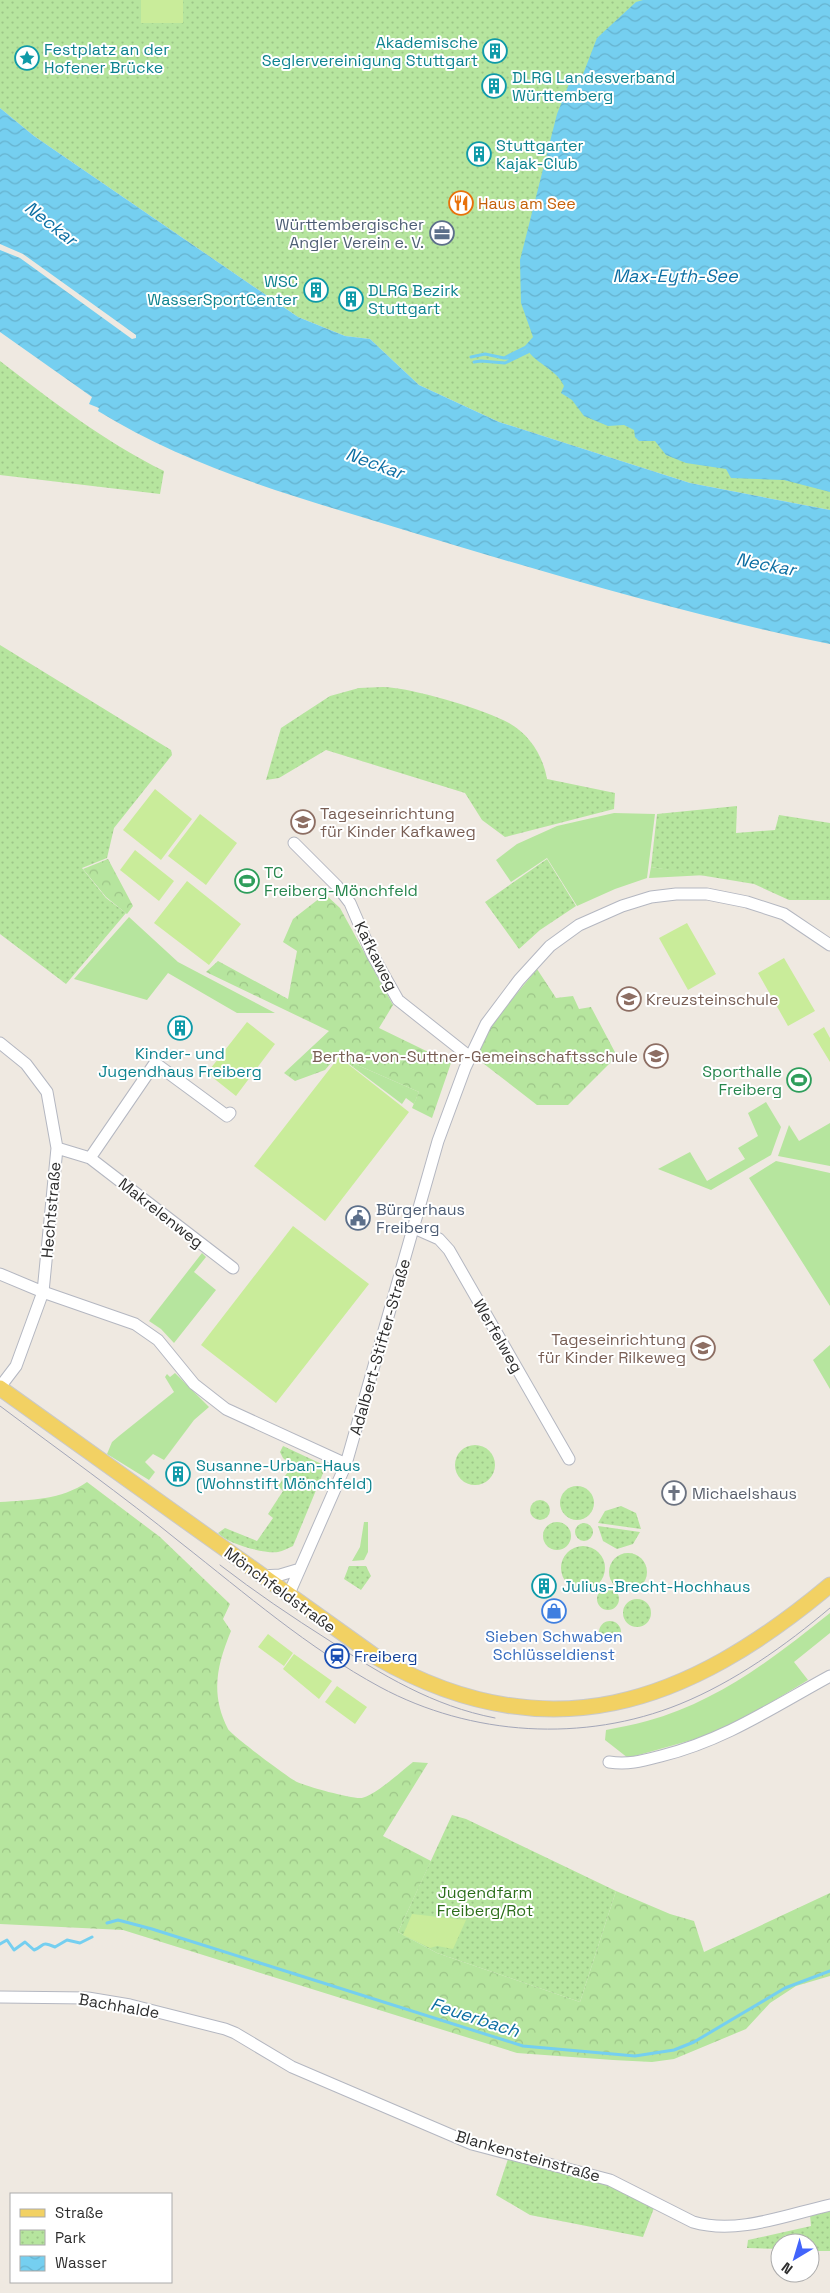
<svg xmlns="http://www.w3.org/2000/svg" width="830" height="2293" viewBox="0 0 830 2293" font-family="'Space Grotesk',sans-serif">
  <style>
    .grass { fill: #b6e59e }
    .forest { fill: url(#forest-crowns) }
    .park { fill: url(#park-dots) }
    .pitch { fill: #c9ec9a }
    .water { fill: url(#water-waves) }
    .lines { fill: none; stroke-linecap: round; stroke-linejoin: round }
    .stream { stroke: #75cff0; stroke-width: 3 }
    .minor-casing { stroke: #b4b7c1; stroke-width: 13 }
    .major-casing { stroke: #c9c9c9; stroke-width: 17 }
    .minor { stroke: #fff; stroke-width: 11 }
    .major { stroke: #f2d163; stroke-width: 15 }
    .tram { stroke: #a3a6b8; stroke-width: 1 }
    .labels { text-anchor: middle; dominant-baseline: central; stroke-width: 4; stroke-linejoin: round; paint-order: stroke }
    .culture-label { font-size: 16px; fill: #0d838f; stroke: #fff; text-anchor: start }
    .food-label { font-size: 16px; fill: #c56008; stroke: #fff; text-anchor: start }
    .service-label { font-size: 16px; fill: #4e5e75; stroke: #fff; text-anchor: end }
    .education-label { font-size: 16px; fill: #785e54; stroke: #fff; text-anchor: start }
    .leisure-label { font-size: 16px; fill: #27864d; stroke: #fff; text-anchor: start }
    .street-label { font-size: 16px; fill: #2e2e2e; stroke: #fff }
    .worship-label { font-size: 16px; fill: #5b616d; stroke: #fff; text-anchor: start }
    .shop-label { font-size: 16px; fill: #366cbe; stroke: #fff }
    .transit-label { font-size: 16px; fill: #164399; stroke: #fff; text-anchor: start }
    .park-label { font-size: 16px; fill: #2c6e1b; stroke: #fff }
    .water-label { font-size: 18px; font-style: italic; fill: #0d6fa3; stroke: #fff }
  </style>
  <defs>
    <pattern id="forest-crowns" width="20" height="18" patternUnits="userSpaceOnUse" patternTransform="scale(1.25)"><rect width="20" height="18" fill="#b6e59e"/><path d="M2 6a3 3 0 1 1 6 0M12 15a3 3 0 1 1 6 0" fill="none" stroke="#9dc588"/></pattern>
    <pattern id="park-dots" width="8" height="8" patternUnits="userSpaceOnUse" patternTransform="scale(1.25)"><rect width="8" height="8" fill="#b6e59e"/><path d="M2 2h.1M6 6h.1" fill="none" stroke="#9dc588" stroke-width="1.8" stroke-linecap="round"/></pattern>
    <pattern id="water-waves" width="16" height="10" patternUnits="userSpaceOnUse" patternTransform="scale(1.25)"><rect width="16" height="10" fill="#75cff0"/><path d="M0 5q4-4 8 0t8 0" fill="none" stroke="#66b2ce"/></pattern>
  </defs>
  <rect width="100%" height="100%" fill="#efe9e1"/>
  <path class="grass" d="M614,813l41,1 -8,64 -32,11 -38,17 -30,-48 -36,24 -15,-22 21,-16 40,-18z
    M651,867l55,8 -57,3z
    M129,917l49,45 97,51h-38l-69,-40 -21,27 -73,-21z
    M355,1064l64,28 -5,12 -8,-6 -4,6 -49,-37z
    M766,1102l15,25 -10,28 -60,35 -53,-21 32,-17 17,29 38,-22 -7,-11 20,-12 -10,-23z
    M830,1123v43l-52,-10 11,-31 10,16z
    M776,1161l54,12v133l-81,-128z
    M202,1253l4,4 -12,15 22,18 -42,53 -13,-14 -12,-8z
    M830,1345v44l-17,-29z
    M175,1373l34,34 -15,13 -30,40 -11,-6 -8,8 10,10 -6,8 -42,-26 5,-12 7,-6 55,-44 -9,-15 2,-3 3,3z
    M364,1522h4v30l-4,8 -12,1 8,-14z
    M830,1613v20l-36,29 14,18 -61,37 -41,19 -78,22 -23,-18 1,-10c13,-3 27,-5 41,-9 70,-19 127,-63 183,-108z"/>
  <path class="forest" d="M108,859l25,47 -6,8 -21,-17 -23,-28z
    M325,894l15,14 53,97 -14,23 72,35 -19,55 -20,-10 7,-16 -64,-28 -2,3 -15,-12 -13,15 -30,11 -11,-8 45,-42 -123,-59 12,-11 70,38 9,-48 -14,-9 10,-23z
    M537,969l19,29 17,-2 6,13 12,-2 26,49 -49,49h-31l-62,-48 15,-31z
    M87,1482l73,55 70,67 -7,15 8,12c-14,34 -21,63 -3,98 2,5 62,50 69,53 11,5 52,16 63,16 11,1 43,-28 53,-36l15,1 -45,73 48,25 -33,71 39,21 143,49 36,-111 54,23 24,7 10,31 126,-59v83l-34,10 -26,17 -24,26 -72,30 -22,3 -39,-2 -96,-7 -394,-123 -123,-6v-422c31,-2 61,-2 87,-20z"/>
  <path class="park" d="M0,0h830v510l-140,-27 -191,-61 -80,-37 -49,-46 -25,-3 -47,-19 -264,-181 -34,-28z
    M0,361c52,40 105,81 164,110l-4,23 -160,-19z
    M0,645l171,105 1,5 -58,73 -7,30 -25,10 24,30 20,15 -60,71 -66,-50z
    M359,688c12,0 24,-2 35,0 27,3 92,22 115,35 21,12 34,33 38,56l68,14 -1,16 -109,28 -23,-17 -17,-27 -139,-43 -47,28 -13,2 15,-52 49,-32z
    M737,806l-1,27 39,-3 4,-15 51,8v77h-41l-35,-16 -103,-17 6,-53z
    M547,859l29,47 -36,24 -21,19 -34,-47z
    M455 1465a20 20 0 1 1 40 0a20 20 0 1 1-40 0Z
    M283,1446l43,20 -33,80c-5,2 -10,5 -15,6 -13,2 -51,-8 -60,-19l7,-5 32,13 16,-23 -5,-4 15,-23 -5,-5 14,-20 -9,-8 -3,-6z
    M560 1503a17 17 0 1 1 34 0a17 17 0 1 1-34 0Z
    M530 1510a10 10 0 1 1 20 0a10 10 0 1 1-20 0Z
    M621,1506l15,7 5,16 -43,-6 7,-12z
    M543 1536a14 14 0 1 1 28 0a14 14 0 1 1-28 0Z
    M575 1532a9 9 0 1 1 18 0a9 9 0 1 1-18 0Z
    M598,1526l42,6 -7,12 -16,5 -14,-8z
    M561 1568a22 22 0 1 1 44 0a22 22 0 1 1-44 0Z
    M609 1572a19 19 0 1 1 38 0a19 19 0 1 1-38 0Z
    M349,1566h17l5,10 -10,14 -17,-11z
    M597 1599a11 11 0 1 1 22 0a11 11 0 1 1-22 0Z
    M623 1613a14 14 0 1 1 28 0a14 14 0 1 1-28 0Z
    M599 1632a11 11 0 1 1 22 0a11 11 0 1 1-22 0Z
    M452,1815l14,4 150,72 -36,111 -143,-49 -39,-21z
    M509,2156l101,29 44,23 -11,29 -113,-22 -34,-20z
    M830,2211v40h-20v-8h-30v6l-33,-1 1,-8 63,-14 -1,-11z"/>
  <path class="pitch" d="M141,0h42v23h-42z
    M155,789l37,30 -31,41 -38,-30z
    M200,814l37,29 -31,42 -38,-29z
    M135,850l39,31 -15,20 -39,-31z
    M187,881l54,43 -32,41 -55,-42z
    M687,923l29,51 -28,16 -29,-52z
    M784,958l31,53 -27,15 -30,-53z
    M247,1022l28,22 -39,52 -29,-23z
    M824,1027l6,11v24l-17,-28z
    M339,1057l70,55 -84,109 -71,-55z
    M293,1226l76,58 -93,119 -75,-58z
    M268,1634l25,19 -9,13 -26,-19z
    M294,1654l38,27 -13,18 -36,-30z
    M337,1686l30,21 -12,17 -30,-22z
    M412,1914l54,6 -13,29 -16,-3 -7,2 -27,-13z"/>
  <path class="water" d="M643,0h187v492l-46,-12 -53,-2 -5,-9 -40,-6 -20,-8 -11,-14h-16l-4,-4 -1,-7 -10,-5 -16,1 -24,-10 -12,-16 -11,-7 3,-7c-8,-18 -31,-23 -39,-40l8,-9 -12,-34 -1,-43 37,-146 12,-30 6,1 5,-3 17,-44 39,-36z
    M0,108l34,28 264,181 47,19 25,3 49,46 80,37 191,61 140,27v134c-142,-29 -280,-70 -419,-112 -107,-33 -218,-62 -313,-121l1,-3 -10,-4 3,-7 -92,-65v-82l20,8 112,81 4,-1v-3l-113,-81 -23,-10z"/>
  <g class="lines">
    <path class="stream" d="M471,357l14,-3 19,4 22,-11
      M504,358h6l17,-8
      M474,362l7,-1 24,2 23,-11
      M107,1923l11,-3 34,9 371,117 112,10 39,-6 20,-8 91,-54 45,-17
      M0,1944l7,-4 7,10 11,-8 9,8c12,-5 6,-9 21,-3l12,-7 13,3 12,-6"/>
    <g class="minor-casing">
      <path id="minor" d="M294,843l43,43 13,17 22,51 26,46 72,57
        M0,1043l26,21 21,28 10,56 -14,144 -27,74 -16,21
        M57,1148l33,10 143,110
        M90,1158l65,-95 72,53 3,-3
        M414,1228l25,11 10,11 120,209
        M0,1274l43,18 92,32 23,16 36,44 32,25 120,55
        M261,1576l19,-1 20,-6
        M288,1596l58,-132 92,-323 27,-73 21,-44 33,-44 31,-34 29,-21 43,-19 29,-9 25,-3h31l40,8 37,12 46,31
        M609,1762c19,3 33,-1 52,-6 64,-16 112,-49 169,-80
        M0,1997l88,1 42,7 95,24 10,4 57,34 180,77 138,36 83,42c44,13 93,-7 137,-17"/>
    </g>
    <g class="major-casing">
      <path id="major" d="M0,1388l376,269c172,99 312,47 454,-72"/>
    </g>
    <use href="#minor" class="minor"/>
    <use href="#major" class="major"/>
    <path class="tram" d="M0,1406c60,45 122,89 181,137 65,51 127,105 199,144 91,49 204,56 300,17 54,-22 105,-58 150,-96
      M220,1565c35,27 72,52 110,76 52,34 103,65 165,77"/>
  </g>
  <defs>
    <g id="building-ring" transform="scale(1.25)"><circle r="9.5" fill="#fff" stroke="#0f9aa8" stroke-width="1.5"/><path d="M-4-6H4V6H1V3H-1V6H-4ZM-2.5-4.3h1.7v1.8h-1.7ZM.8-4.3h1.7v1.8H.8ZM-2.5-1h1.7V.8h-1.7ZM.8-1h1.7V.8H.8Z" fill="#0f9aa8"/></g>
    <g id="sight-ring" transform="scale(1.25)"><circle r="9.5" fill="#fff" stroke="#0f9aa8" stroke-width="1.5"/><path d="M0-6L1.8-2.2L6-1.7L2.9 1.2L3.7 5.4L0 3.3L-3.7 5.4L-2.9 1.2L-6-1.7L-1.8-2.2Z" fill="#0f9aa8"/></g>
    <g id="restaurant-ring" transform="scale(1.25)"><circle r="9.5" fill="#fff" stroke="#e8710a" stroke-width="1.5"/><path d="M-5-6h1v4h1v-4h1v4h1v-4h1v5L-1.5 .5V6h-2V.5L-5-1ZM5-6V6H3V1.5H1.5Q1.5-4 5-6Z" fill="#e8710a"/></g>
    <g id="office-ring" transform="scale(1.25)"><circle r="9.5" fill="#fff" stroke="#5c6f8a" stroke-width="1.5"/><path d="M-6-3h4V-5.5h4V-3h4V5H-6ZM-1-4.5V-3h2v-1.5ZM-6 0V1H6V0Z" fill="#5c6f8a"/></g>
    <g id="school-ring" transform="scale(1.25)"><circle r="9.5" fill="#fff" stroke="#8d6e63" stroke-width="1.5"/><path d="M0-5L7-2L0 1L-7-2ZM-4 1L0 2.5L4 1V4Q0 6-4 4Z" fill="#8d6e63"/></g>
    <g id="stadium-ring" transform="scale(1.25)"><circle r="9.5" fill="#fff" stroke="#2e9e5b" stroke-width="1.5"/><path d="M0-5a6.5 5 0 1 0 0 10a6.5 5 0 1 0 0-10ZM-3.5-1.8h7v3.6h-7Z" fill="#2e9e5b"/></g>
    <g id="civic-ring" transform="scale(1.25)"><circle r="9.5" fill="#fff" stroke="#5c6f8a" stroke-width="1.5"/><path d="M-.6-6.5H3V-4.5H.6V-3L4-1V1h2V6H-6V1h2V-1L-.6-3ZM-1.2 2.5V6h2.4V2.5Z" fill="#5c6f8a"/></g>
    <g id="church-ring" transform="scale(1.25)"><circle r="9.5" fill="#fff" stroke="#6b7280" stroke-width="1.5"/><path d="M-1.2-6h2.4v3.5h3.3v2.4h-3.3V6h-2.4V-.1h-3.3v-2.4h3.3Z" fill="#6b7280"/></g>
    <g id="shop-ring" transform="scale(1.25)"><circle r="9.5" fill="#fff" stroke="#3f7fe0" stroke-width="1.5"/><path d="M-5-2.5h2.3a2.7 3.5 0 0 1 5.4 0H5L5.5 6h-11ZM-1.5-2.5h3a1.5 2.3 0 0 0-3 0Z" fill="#3f7fe0"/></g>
    <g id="station-ring" transform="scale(1.25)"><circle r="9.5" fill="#fff" stroke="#1a4fb4" stroke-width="1.5"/><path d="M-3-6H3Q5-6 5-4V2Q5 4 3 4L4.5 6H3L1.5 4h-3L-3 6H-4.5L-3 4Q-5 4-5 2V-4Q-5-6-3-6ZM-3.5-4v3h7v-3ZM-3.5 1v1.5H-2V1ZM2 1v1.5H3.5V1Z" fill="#1a4fb4"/></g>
  </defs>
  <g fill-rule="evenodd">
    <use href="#building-ring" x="495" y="51"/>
    <use href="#sight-ring" x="27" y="58"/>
    <use href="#building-ring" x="494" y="86"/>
    <use href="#building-ring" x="479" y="154"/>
    <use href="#restaurant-ring" x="461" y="203"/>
    <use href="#office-ring" x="442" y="233"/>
    <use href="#building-ring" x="316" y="290"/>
    <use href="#building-ring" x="351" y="299"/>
    <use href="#school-ring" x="303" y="822"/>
    <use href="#stadium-ring" x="247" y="881"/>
    <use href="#school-ring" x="629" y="999"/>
    <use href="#building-ring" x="180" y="1028"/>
    <use href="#school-ring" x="656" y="1056"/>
    <use href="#stadium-ring" x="799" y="1080"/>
    <use href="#civic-ring" x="358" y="1218"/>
    <use href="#school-ring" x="703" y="1348"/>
    <use href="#building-ring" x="178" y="1474"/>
    <use href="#church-ring" x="674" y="1493"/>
    <use href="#building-ring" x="544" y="1586"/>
    <use href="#shop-ring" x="554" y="1611"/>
    <use href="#station-ring" x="337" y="1656"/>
  </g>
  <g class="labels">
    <g class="culture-label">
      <text x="478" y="42" text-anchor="end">Akademische<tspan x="478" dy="18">Seglervereinigung Stuttgart</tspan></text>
      <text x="44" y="49">Festplatz an der<tspan x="44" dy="18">Hofener Brücke</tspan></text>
      <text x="512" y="77">DLRG Landesverband<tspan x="512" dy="18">Württemberg</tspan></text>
      <text x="496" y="145">Stuttgarter<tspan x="496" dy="18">Kajak-Club</tspan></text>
      <text x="298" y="281" text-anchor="end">WSC<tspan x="298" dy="18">WasserSportCenter</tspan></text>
      <text x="368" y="290">DLRG Bezirk<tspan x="368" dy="18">Stuttgart</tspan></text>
      <text x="180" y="1053" text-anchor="middle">Kinder- und<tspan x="180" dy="18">Jugendhaus Freiberg</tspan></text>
      <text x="196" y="1465">Susanne-Urban-Haus<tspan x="196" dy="18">(Wohnstift Mönchfeld)</tspan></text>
      <text x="562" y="1586">Julius-Brecht-Hochhaus</text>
    </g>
    <g class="food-label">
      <text x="478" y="203">Haus am See</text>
    </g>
    <g class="service-label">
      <text x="424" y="224">Württembergischer<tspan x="424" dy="18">Angler Verein e. V.</tspan></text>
      <text x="376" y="1209" text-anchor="start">Bürgerhaus<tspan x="376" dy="18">Freiberg</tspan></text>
    </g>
    <g class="education-label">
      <text x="320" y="813">Tageseinrichtung<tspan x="320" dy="18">für Kinder Kafkaweg</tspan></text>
      <text x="646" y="999">Kreuzsteinschule</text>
      <text x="638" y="1056" text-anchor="end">Bertha-von-Suttner-Gemeinschaftsschule</text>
      <text x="686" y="1339" text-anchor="end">Tageseinrichtung<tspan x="686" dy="18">für Kinder Rilkeweg</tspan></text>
    </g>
    <g class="leisure-label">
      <text x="264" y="872">TC<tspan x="264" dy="18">Freiberg-Mönchfeld</tspan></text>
      <text x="782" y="1071" text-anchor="end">Sporthalle<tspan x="782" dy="18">Freiberg</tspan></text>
    </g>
    <g class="street-label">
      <text transform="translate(376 956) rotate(63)">Kafkaweg</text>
      <text transform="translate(51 1210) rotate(-85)">Hechtstraße</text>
      <text transform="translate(161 1213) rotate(38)">Makrelenweg</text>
      <text transform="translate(498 1336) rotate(60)">Werfelweg</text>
      <text transform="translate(380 1347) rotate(-74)">Adalbert-Stifter-Straße</text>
      <text transform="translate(280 1590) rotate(36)">Mönchfeldstraße</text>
      <text transform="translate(119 2006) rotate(10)">Bachhalde</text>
      <text transform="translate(528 2156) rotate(16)">Blankensteinstraße</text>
    </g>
    <g class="worship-label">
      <text x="692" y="1493">Michaelshaus</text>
    </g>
    <g class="shop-label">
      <text x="554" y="1636">Sieben Schwaben<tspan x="554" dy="18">Schlüsseldienst</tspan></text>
    </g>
    <g class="transit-label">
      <text x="354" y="1656">Freiberg</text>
    </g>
    <g class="park-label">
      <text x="485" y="1892">Jugendfarm<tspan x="485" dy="18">Freiberg/Rot</tspan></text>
    </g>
    <g class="water-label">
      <text transform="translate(51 223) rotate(38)">Neckar</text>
      <text x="675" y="275">Max-Eyth-See</text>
      <text transform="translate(375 463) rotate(20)">Neckar</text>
      <text transform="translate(766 564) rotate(11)">Neckar</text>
      <text transform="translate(475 2017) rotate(18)">Feuerbach</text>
    </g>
  </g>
  <rect x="10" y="2193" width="162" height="90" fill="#ffffff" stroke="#ababab"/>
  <rect x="20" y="2209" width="25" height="8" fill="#f2d163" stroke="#ababab"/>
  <text x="55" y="2218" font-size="15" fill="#2e2e2e">Straße</text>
  <rect x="20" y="2230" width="25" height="15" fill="url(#park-dots)" stroke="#ababab"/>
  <text x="55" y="2243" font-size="15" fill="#2e2e2e">Park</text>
  <rect x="20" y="2256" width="25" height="15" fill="url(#water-waves)" stroke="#ababab"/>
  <text x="55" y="2268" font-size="15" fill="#2e2e2e">Wasser</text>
  <g transform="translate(795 2258) rotate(218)"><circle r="24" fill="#ffffff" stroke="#ababab"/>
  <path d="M0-4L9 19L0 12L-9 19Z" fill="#4264fb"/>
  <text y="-8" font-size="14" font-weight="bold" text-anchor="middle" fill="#2e2e2e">N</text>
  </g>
</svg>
